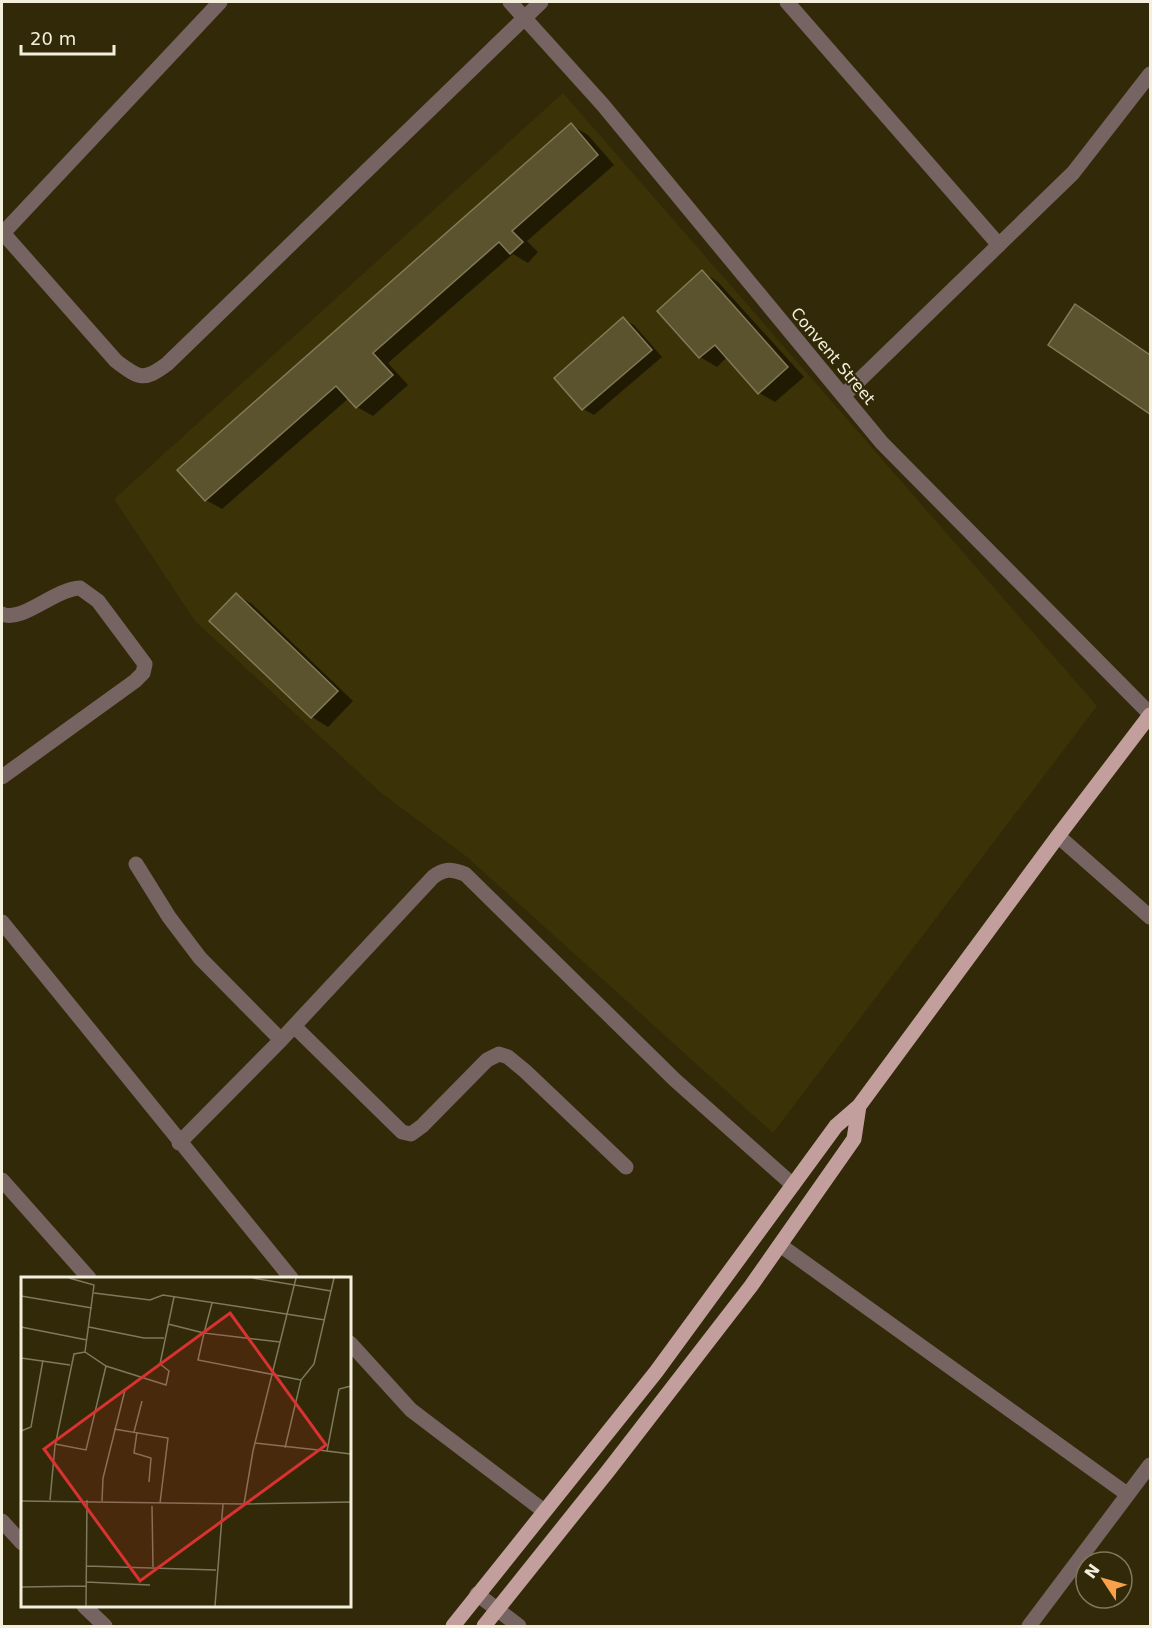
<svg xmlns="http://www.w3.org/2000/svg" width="1152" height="1628" viewBox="0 0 1152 1628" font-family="'DejaVu Sans',sans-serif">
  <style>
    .built { fill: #3c3207 }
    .shadow { fill: #0007 }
    .building { fill: #5b522e; stroke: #837a58; stroke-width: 1.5 }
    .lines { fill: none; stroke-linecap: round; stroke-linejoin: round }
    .minor { stroke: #766463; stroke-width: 15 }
    .major { stroke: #c29f9c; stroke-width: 15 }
    .labels { text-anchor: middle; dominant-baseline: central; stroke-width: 4.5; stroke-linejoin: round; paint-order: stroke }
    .street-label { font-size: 16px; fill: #f4efdd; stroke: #312907 }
    .inset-road { fill: none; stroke: #7f785d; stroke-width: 1.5 }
    .view { fill: #d83231; fill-opacity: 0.15; stroke: #d83231; stroke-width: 3 }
    .inset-edge { fill: none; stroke: #f4efdd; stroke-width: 3 }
  </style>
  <rect width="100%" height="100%" fill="#312907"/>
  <path class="built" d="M563,93l534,613 -324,427 -306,-276 -87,-65 -185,-171 -81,-122z"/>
  <path class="shadow" d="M571,125l17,10 26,30 -87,76 11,11 -10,11 -15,-9 -125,109 20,22 -35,31 -16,-9 -8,-9 -127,111 -16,-9z
    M702,272l16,10 86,95 -29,25 -16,-9 -32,-36 -10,10 -17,-10 -41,-46z
    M1092,316l58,39v57l-100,-68z
    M623,319l11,6 28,32 -68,58 -11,-6z
    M236,595l16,9 101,97 -25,26 -16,-10z"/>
  <path class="building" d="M571,123l27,32 -86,76 11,11 -13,12 -11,-12 -126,111 20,22 -37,33 -20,-22 -131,115 -28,-31z
    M702,270l86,97 -30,27 -43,-49 -16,13 -42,-47z
    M1075,304l75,51v59l-102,-69z
    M623,317l29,33 -70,60 -28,-32z
    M236,593l102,98 -27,27 -102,-97z"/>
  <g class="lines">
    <path class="minor" d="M220,2l-217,231 113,128c23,17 27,21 51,3l374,-362
      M510,2l93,103 279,338 268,271
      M787,2l212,243
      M843,396l230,-223 77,-99
      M2,614c20,9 52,-25 78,-26l18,13 47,63 -2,9 -8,8 -133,96
      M1058,836l92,81
      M136,864l33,53 31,41 81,82
      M2,922l289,356
      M294,1026l108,106 9,2 11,-8 65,-66 12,-6 9,3 17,14 101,96
      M179,1143l102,-103 152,-163c12,-9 18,-8 32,-3l210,206 118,105
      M2,1180l87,98
      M780,1245l347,249
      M350,1343l61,67 133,101
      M2,1521l20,22
      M477,1594l42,32
      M84,1606l21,20
      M1029,1626l121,-161"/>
    <path class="major" d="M453,1626l203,-254 180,-246 23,-20 199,-270 92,-121
      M484,1626l124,-155 143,-185 103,-147 5,-33"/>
  </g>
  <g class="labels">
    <g class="street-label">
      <text transform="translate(833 356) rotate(50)">Convent Street</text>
    </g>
  </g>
  <g transform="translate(21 1277)">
    <rect width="330" height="330" fill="#312907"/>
    <path class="inset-road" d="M48,1l25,7 -9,67M232,1l78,13M73,16l56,7 13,-5 162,25M0,19l71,12M147,47l36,9 8,-30M0,50l66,13M68,50l55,11h20M259,65l-76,-9 -6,27 103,20M0,81l49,7M330,109l-12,3 -12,62 24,3M93,152l54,9 -8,65M0,154l10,-4 12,-67M113,155l8,-31M116,155l-3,21 17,5 -2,24M234,166l72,8M34,167l31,6 20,-84M264,171l16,-68 13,-16 20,-86M29,223l5,-54 19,-92 11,-2 21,14 60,19 3,-14 -9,-7 14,-67M0,224l223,3 107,-2M81,224l1,-23 22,-88M223,227l9,-53 43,-173M131,229l1,61M65,289l130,4M65,305l64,3M0,310l65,-1M65,329l1,-106M194,329l8,-102"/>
    <path class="view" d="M209,36l96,132 -186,136 -96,-132z"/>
    <rect width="330" height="330" class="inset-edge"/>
  </g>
  <rect width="1152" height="1628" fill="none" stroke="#f4efdd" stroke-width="6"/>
  <g transform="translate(1104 1580) rotate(306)"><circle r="28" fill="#312907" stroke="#7f785d" stroke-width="1.5"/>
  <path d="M0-4.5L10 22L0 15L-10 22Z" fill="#f8a14a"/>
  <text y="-9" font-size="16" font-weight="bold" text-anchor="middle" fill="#f4efdd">N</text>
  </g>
  <path d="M21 45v9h93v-9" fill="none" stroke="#f4efdd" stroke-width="3"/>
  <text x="30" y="45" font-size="18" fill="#f4efdd" stroke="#312907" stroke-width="4.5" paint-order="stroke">20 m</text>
</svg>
